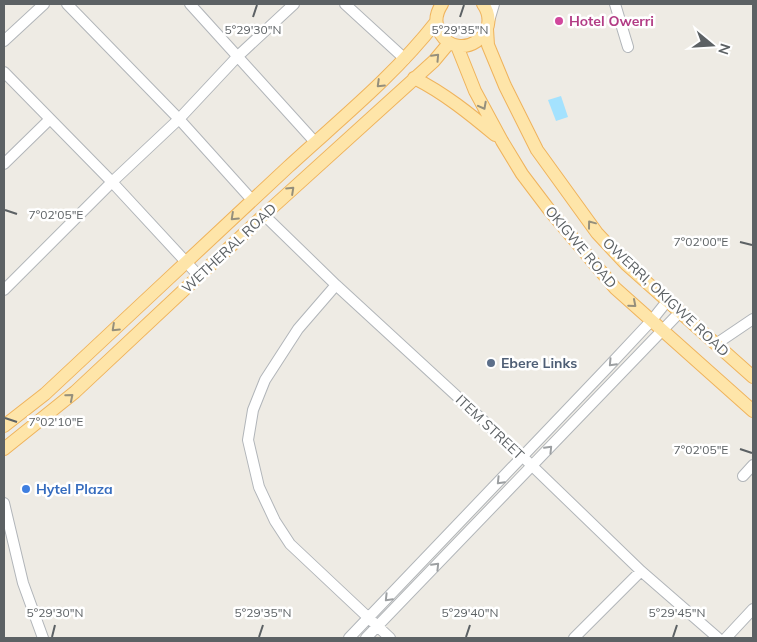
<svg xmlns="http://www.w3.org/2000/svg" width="757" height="642" viewBox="0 0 757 642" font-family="Mulish,sans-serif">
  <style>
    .water { fill: #a4e2fe }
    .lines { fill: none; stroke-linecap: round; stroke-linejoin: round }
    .minor-casing { stroke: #b1b5b9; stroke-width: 12 }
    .major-casing { stroke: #efb35c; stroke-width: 14 }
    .minor { stroke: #fff; stroke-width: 10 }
    .major { stroke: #fee5a9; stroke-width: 12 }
    .oneway { stroke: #958f7c }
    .oneway2 { stroke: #9da0a2 }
    .ticks { fill: none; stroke: #5c6164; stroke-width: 2 }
    .hotel-dot { fill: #d1479c; stroke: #fff; stroke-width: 2 }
    .service-dot { fill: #5c6f8a; stroke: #fff; stroke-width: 2 }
    .shop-dot { fill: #3f7fe0; stroke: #fff; stroke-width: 2 }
    .labels { text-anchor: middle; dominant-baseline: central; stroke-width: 5; stroke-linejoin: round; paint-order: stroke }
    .hotel-label { font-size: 14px; font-weight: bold; fill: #b23c85; stroke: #fff; text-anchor: start }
    .street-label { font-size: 14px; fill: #5c6164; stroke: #fff }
    .service-label { font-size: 14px; font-weight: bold; fill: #4e5e75; stroke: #fff; text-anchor: start }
    .shop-label { font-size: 14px; font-weight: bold; fill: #366cbe; stroke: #fff; text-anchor: start }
    .ticks-label { font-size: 12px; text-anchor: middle; fill: #5c6164; stroke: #fff; stroke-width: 5; stroke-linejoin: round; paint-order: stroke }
  </style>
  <rect width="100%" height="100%" fill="#eeebe4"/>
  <path class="water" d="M561,96l7,21 -12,4 -8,-21z"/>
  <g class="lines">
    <g class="minor-casing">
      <path id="minor" d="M67,4l112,115 73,81
        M190,4l125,138
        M345,4l60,55
        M615,4l13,43
        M489,21l5,-17
        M4,41l40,-37
        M4,72l108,110 87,94
        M4,164l45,-44
        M264,215l72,70 187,172 118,114 77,67
        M336,285l-38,44 -33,51 -12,30 -5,30 11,47 16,34 15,23 100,94
        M4,290l108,-108 67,-63 59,-63 56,-52
        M716,344l37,-25
        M743,476l10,-11
        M4,503l19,80 20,55
        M349,638l259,-271 44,-47 16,-20
        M366,638l314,-326
        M574,638l67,-67
        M726,638l27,-29"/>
    </g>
    <g class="major-casing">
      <path id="major" d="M442,4c-6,9 -8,19 -2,29 19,31 64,1 43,-29
        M487,29l1,16 17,41 32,64 60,83 29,31 127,113
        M457,46l18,45 27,50 20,33 28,37 65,77 138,123
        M414,78c30,15 56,36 81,57
        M4,426l41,-32c81,-76 162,-151 243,-227 51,-47 105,-90 148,-145
        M4,449l71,-57 189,-177 170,-154 15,-18"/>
    </g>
    <use href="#minor" class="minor"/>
    <use href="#major" class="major"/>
  </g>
  <defs><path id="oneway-chevron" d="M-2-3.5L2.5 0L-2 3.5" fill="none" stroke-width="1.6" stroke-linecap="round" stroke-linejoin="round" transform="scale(1.25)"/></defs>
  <g class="oneway">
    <use href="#oneway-chevron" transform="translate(436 57) rotate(-47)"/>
    <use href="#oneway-chevron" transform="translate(380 84) rotate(136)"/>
    <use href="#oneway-chevron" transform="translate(483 106) rotate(62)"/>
    <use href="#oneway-chevron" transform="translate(291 190) rotate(-43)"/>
    <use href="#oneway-chevron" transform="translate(234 217) rotate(137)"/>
    <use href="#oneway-chevron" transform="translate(591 224) rotate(-127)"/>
    <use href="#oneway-chevron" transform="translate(633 304) rotate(41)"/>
    <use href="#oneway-chevron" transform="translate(115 328) rotate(137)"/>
    <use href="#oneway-chevron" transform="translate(70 397) rotate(-40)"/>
  </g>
  <g class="oneway2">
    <use href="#oneway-chevron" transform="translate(612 363) rotate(133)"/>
    <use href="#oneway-chevron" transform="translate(549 449) rotate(-46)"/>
    <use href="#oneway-chevron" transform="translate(500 481) rotate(134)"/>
    <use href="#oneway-chevron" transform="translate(436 566) rotate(-46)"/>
    <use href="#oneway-chevron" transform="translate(388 598) rotate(134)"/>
  </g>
  <path class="ticks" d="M253,17l4,-12M460,17l4,-12M5,210l12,4M740,242l12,3M5,418l12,4M740,449l12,4M52,637l3,-12M259,637l4,-12M466,637l4,-12M673,637l4,-12"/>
  <circle class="hotel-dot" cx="559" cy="21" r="5"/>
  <circle class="service-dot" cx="491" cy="363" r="5"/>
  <circle class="shop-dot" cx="26" cy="489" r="5"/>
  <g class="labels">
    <g class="hotel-label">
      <text x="569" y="21">Hotel Owerri</text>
    </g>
    <g class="street-label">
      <text transform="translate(581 247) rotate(50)">OKIGWE ROAD</text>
      <text transform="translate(229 248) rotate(-43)">WETHERAL ROAD</text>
      <text transform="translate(666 297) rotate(43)">OWERRI, OKIGWE ROAD</text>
      <text transform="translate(490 427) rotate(43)">ITEM STREET</text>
    </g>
    <g class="service-label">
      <text x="501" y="363">Ebere Links</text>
    </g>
    <g class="shop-label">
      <text x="36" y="489">Hytel Plaza</text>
    </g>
  </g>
  <g class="ticks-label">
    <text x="253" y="34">5°29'30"N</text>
    <text x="460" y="34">5°29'35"N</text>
    <text x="56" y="219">7°02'05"E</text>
    <text x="701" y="246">7°02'00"E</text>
    <text x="56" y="426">7°02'10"E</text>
    <text x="701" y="454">7°02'05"E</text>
    <text x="55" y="617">5°29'30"N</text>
    <text x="263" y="617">5°29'35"N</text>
    <text x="470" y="617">5°29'40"N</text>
    <text x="677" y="617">5°29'45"N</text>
  </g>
  <rect width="757" height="642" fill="none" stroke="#5c6164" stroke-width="10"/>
  <g transform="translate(712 45) rotate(108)" stroke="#ffffff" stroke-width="4" paint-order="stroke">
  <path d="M0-4L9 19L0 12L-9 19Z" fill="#5c6164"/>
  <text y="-8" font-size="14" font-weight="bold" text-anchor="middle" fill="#5c6164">N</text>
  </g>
</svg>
